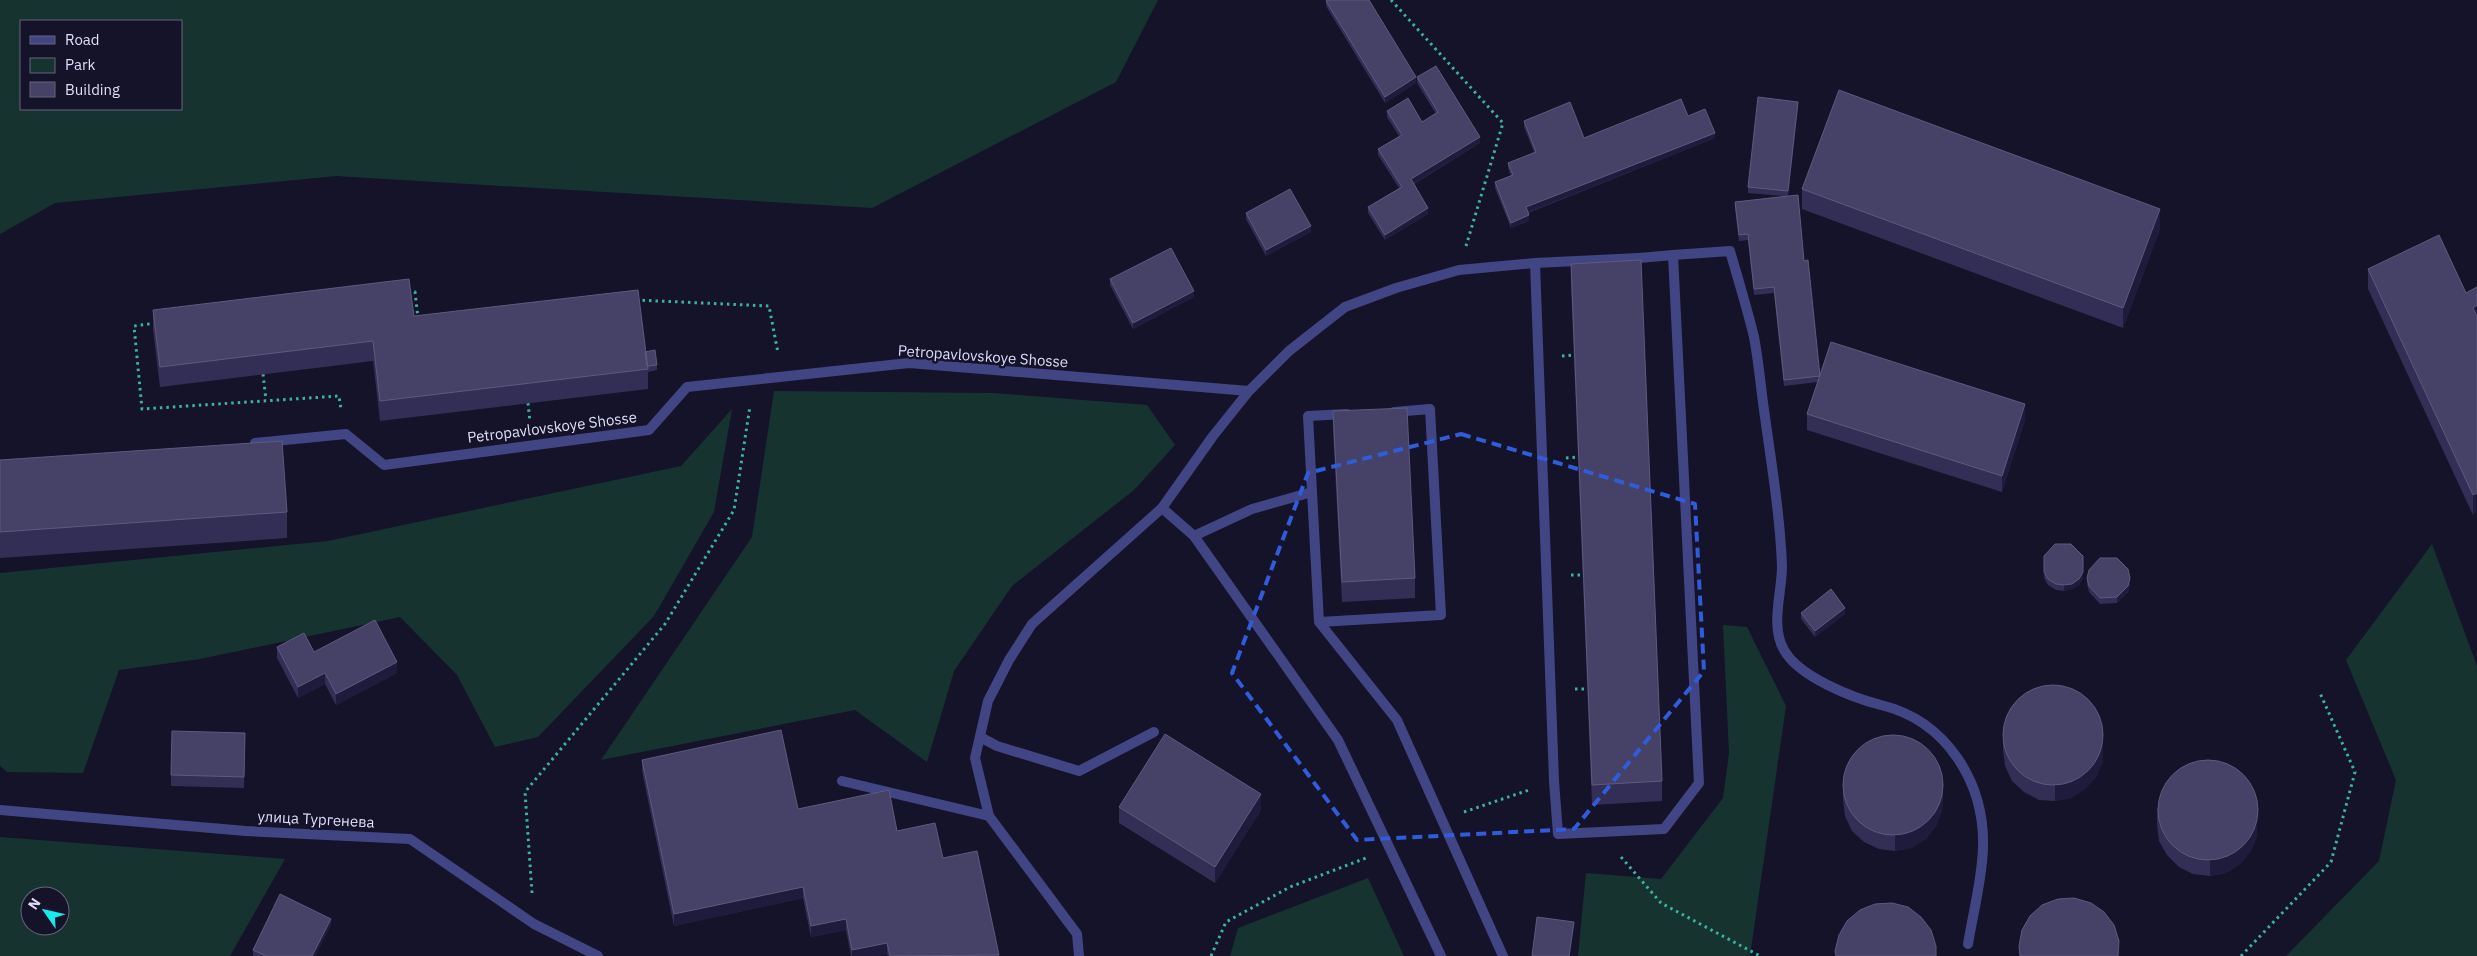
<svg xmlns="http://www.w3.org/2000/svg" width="2477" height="956" viewBox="0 0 2477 956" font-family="'IBM Plex Sans',sans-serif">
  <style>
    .green { fill: #173330; fill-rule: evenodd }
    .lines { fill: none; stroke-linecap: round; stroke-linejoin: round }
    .path { stroke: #3cb3a2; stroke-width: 3; stroke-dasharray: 2.5 4; stroke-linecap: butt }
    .service { stroke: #424584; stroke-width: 10 }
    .minor { stroke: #424584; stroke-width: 10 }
    .wall { fill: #332e56 }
    .shaded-wall { fill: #1f1b3c }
    .building { fill: #454167; stroke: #5e5a7f }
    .marked { fill: none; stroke: #305cdc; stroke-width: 4; stroke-dasharray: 10 6; stroke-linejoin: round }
    .labels { text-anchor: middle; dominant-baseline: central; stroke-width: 5; stroke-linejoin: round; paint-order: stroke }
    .street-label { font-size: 15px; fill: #dfdefc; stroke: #151329 }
  </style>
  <rect width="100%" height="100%" fill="#151329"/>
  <path class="green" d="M0,0h1158l-42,82 -244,126 -536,-32 -281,27 -55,31zM181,21v88h-160v-88z
    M774,391l220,2 153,12 28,40 -41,45 -122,96 -58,85 -27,91 -72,-52 -254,50 151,-223z
    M732,409l-18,103 -60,104 -116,121 -43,10 -38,-72 -57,-58 -200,42 -81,11 -36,103 -76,-1 -7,-6v-193l328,-32 353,-75z
    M2432,544l45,122v290h-191l93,-95 17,-81 -50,-120z
    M1723,625l24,2 39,79 -36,250h-172l8,-83 75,6 62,-81 6,-45z
    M0,837l285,22 -55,97h-230zM30,896h30v30h-30z
    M1368,878l36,78h-174l8,-28z"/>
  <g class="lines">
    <path class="path" d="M1391,0l112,123 -37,123
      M408,293l7,-1 3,26
      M636,300l133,6 9,47
      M156,323l-22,3 8,83 197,-13 2,13
      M1562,356l12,-1
      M263,374l3,26
      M528,403l2,19
      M1566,458l12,-1
      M1571,575h12
      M1575,689h12
      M1464,812l65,-22
      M1621,857l40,46 99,53
      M532,893l-7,-101 140,-168 69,-114 16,-104
      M1211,956l15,-34 64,-35 76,-29
      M2241,956l90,-94 24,-90 -35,-79"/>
    <path class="service" d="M1673,255l57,-4c8,28 17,57 24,86 5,26 7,54 11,80 7,50 15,99 17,149 0,27 -12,60 2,84 15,27 69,48 97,55 66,16 104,78 102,143 -1,32 -10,65 -15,96
      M1535,263l19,518 4,53 106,-5 35,-46 -26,-528 -34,3
      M1312,492l-4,-76 39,-2
      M1162,508l32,28 144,204 103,216
      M1194,536l58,-27 60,-17 7,130 122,-7 -11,-206 -36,3
      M1319,622l78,98 106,236
      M980,737l17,9 82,25 75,-39
      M842,781l147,35"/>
    <path class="minor" d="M255,443l91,-9 38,31 265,-35 38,-43 222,-24 340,28
      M0,810l246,21 164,8 124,85 64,32
      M1079,956l-2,-22 -88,-118 -14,-58 13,-57 21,-41 23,-36 130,-116 51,-72 36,-45 40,-40 56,-44 51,-19 63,-18 76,-7 104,-5"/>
  </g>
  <path class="wall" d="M1326,1l90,82 -31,20 -59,-97z
    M1417,77l63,66 -66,41 14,30 -43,26 -17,-27v-6l31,-19 -21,-33v-6l21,-13 -12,-19v-6l35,11 14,-8 -19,-31z
    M1798,107l-10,89 16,65 16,114 205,45 -23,72 -195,-62v-16l11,-32 -34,4 -10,-93 -20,2 -6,-55 -9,1 -4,-33v-6l49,-6 -36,-3v-6z
    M1688,116l27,22 -187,75 1,8 -18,7 -16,-40v-6l16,-6 -3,-8v-5l26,-11 -10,-25v-6l60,17z
    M1802,189l358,40 -37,99 -321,-119z
    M1246,213l65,19 -45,24 -20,-37z
    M1571,264l91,517v20l-70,4 -21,-521z
    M2368,269l98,24 11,-6 -4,228 -105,-226z
    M1110,279l84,18 -61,32 -23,-44z
    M153,310l261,6 231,36 12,13v5l-9,2v17l-268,32 -7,-60 -213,26 -7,-57z
    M1333,411l82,167v20l-73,4 -9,-171z
    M0,460l287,52v26l-287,20z
    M2044,556l39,22 -4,7 -7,4 -8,2 -8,-1 -8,-5 -4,-7z
    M2087,578l43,6 -2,8 -11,11 -17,1 -11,-12 -2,-8z
    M1801,613l44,1 -30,23 -14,-18z
    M277,647l37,5 83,21 -61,32 -11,-21 -27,14 -21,-40z
    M245,733l-1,55 -73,-2v-11z
    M2003,733l100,12v16l-7,16 -11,12 -14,9 -16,3 -16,-1 -15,-8 -12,-11 -7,-15 -2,-16z
    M642,760l156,49 99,22 102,125h-111l-1,-2 -10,2h-26l-5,-26 -35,7 -8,-39 -129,28 -32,-155z
    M1843,783l100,11 -1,17 -6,15 -10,13 -15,9 -16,3 -16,-2 -15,-7 -12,-11 -7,-15 -2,-17z
    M1119,807l142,3 -46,73 -96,-60z
    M2157,808l100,11v17l-6,15 -11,13 -14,9 -16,3 -17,-2 -14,-7 -12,-12 -8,-14 -2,-17z
    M331,925l-16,31h-62v-6z"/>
  <path class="shaded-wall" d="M1416,77v6l-31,20v-6z
    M1798,102v5l-10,90v-6z
    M1715,133v5l-189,75v-6z
    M1480,137v6l-69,42v-6z
    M1428,208v6l-43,26v-5z
    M2160,209v20l-37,99v-20z
    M1529,215v6l-18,7v-5z
    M1311,226v6l-45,24v-6z
    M1194,291v6l-61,32v-6z
    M2477,305v20l-4,-17z
    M2025,404v16l-23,72v-16z
    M2477,493v20l-4,2v-20z
    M2083,556v22l-4,7 -7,4 -8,2v-6z
    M2130,578v6l-2,8 -11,11v-6z
    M1845,608v6l-30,23v-6z
    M397,662v11l-61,32v-11z
    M325,673v11l-27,14v-11z
    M2103,729v32l-7,16 -11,12 -14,9 -16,3v-16z
    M1943,778l-1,33 -6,15 -10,13 -15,9 -16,3v-16z
    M1261,794v16l-46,73v-16z
    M2257,803v33l-6,15 -11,13 -14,9 -16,3v-16z
    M803,887v11l-129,28v-12z
    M331,919v6l-16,31h-3z
    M846,919v11l-35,7v-11z
    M1574,922v6l-4,28h-1z
    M887,943v11l-10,2h-25v-6z"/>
  <path class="building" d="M1327,0h42l47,77 -31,20 -59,-96z
    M1436,66l44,71 -69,42 17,29 -43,27 -17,-28 34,-20 -24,-38 24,-14 -15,-24 21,-13 14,24 16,-10 -21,-35z
    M1839,90l321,119 -37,99 -321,-119z
    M1758,97l40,5 -10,89 -40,-4z
    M1681,99l7,17 17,-7 10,24 -189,74 3,8 -18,8 -16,-41 18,-7 -5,-12 28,-11 -12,-31 46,-19 14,36z
    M1290,189l21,37 -45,24 -20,-37z
    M1798,195l6,66 4,-1 12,116 -36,4 -10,-93 -20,2 -6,-55 -9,1 -4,-33z
    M2439,235l27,58 11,-6v18l-4,3 4,8v177l-4,2 -105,-226z
    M1171,248l23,43 -61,32 -23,-44z
    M1641,260l21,521 -70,4 -21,-521z
    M409,279l5,37 224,-26 10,79 -268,32 -7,-60 -213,26 -7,-57z
    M1831,342l194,62 -23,72 -195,-62z
    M655,350l2,15 -10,1 -2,-14z
    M1407,408l8,170 -73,4 -9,-171z
    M282,441l5,71 -287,20v-72z
    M2055,544h16l12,12v16l-4,7 -7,5 -8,1 -8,-1 -8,-5 -4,-7v-16z
    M2100,558h17l11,11 2,9 -2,8 -11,11 -17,1 -11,-12 -2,-8 2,-8z
    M1831,589l14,19 -30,23 -14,-18z
    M375,620l22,42 -61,32 -11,-21 -27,14 -21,-40 27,-14 10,19z
    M2003 735a50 50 0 1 1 100 0a50 50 0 1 1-100 0Z
    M781,730l17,79 91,-19 8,41 38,-8 8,35 34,-7 22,104 -109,1 -3,-13 -35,7 -6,-31 -35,7 -8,-39 -129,27 -32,-154z
    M172,731l73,2 -1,44 -73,-2z
    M1165,734l96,60 -46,73 -96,-60z
    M1843 785a50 50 0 1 1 100 0a50 50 0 1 1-100 0Z
    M2158 810a50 50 0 1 1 100 0a50 50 0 1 1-100 0Z
    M280,894l51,25 -19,37h-46l-13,-6z
    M2074,898l17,5 13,9 10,13 5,16 -1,15h-98l-1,-10 3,-16 8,-14 12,-11 16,-6z
    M1892,903l16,4 13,10 10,13 5,16v10h-100l-1,-5 4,-16 8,-14 13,-11 15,-6z
    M1537,917l37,5 -5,34h-37z"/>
  <path class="marked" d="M1461,434l234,70 9,167 -130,158 -217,11 -125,-167 76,-200z"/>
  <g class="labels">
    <g class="street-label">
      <text transform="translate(983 356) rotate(4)">Petropavlovskoye Shosse</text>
      <text transform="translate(552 427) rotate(-7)">Petropavlovskoye Shosse</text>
      <text transform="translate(316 819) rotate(3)">улица Тургенева</text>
    </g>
  </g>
  <rect x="20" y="20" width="162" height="90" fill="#151329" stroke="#66647d"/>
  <rect x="30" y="36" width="25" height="8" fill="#424584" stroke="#66647d"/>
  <text x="65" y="45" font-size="15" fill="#dfdefc">Road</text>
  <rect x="30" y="58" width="25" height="15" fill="#173330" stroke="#66647d"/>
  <text x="65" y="70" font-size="15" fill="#dfdefc">Park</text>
  <rect x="30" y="82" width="25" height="15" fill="#454167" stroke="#66647d"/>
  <text x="65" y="95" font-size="15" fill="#dfdefc">Building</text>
  <g transform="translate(45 911) rotate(304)"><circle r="24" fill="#151329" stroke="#66647d"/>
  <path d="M0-4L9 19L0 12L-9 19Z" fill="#1be8ec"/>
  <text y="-8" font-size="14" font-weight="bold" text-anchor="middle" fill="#dfdefc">N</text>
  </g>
</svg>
